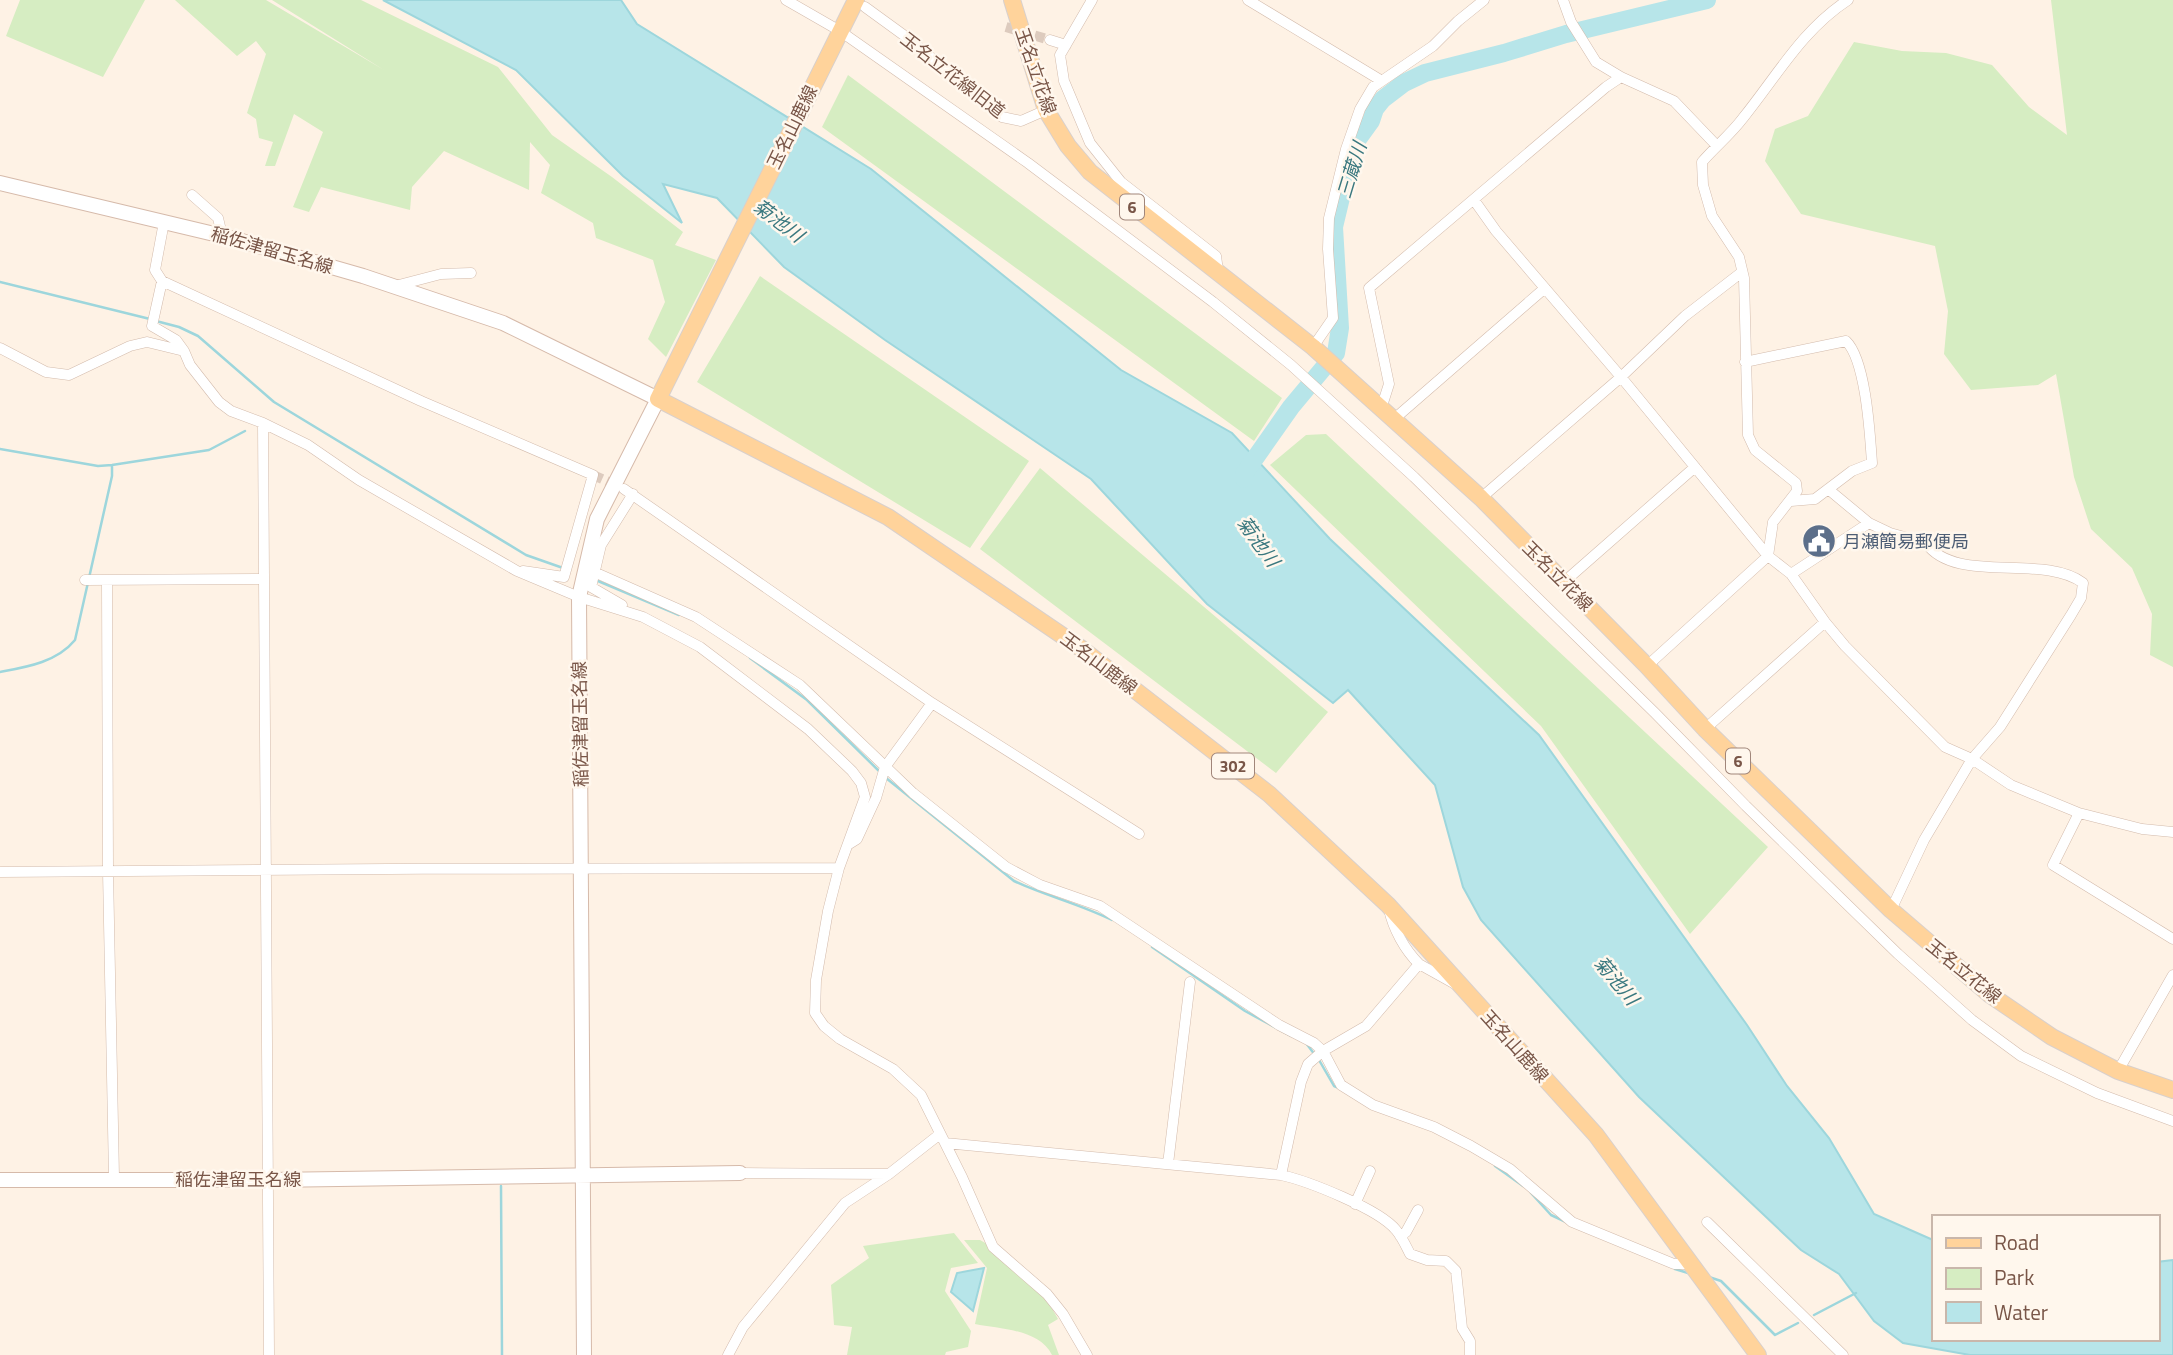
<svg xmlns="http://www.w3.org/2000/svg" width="2173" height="1355" viewBox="0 0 2173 1355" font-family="'Titillium Web','Noto Sans JP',sans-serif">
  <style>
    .green { fill: #d6edc2 }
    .water { fill: #b7e5e9; stroke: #9dd6dc; stroke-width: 2 }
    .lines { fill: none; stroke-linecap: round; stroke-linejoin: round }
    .stream { stroke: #9dd6dc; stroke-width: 2.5 }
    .river { stroke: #b7e5e9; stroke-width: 18 }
    .street-tunnel { stroke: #ddcbbe; stroke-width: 10; stroke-dasharray: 10 5; stroke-linecap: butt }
    .street-casing { stroke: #d3bbac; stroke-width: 11 }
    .secondary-casing { stroke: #d6baaa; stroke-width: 16 }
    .primary-casing { stroke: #d9d0cc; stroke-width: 18 }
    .street { stroke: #fff; stroke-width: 10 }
    .secondary { stroke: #fff; stroke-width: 14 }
    .primary { stroke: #ffd39b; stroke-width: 16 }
    .labels { text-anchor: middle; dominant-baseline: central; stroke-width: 5; stroke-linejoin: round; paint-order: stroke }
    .shield { fill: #fff7ed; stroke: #a1867a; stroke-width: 2 }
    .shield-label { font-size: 16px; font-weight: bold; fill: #795648 }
    .street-label { font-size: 18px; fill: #795648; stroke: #fff7ed }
    .service-label { font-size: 18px; fill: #4e5e75; stroke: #fff7ed; text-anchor: start }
    .water-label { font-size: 19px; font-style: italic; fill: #3a787f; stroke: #fff7ed }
  </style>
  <rect width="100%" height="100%" fill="#fef2e5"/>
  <path class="green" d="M20,0h125l-42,77 -97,-41z
    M175,0h91l118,70 -112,-70h89l137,67 54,68 60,42 71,55 -8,13 41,15 -50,97 -18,-18 17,-37 -12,-42 -57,-22 -3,-15 -52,-30 9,-28 -20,-23 -1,48 -85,-39 -32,36 -2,23 -89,-23 -12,25 -16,-5 30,-75 -29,-18 -19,52h-10l8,-24 -14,-4 -3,-19 -9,-6 19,-59 -10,-13 -19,15z
    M2051,0h122v667l-23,-12 2,-41 -20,-46 -41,-39 -17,-52 -18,-103 -18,11 -67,5 -27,-36 4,-43 -13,-65 -134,-32 -36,-53 10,-32 33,-13 46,-74 48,9 44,2 46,12 37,42 38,28z
    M848,75l434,323 -28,43 -432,-314z
    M760,276l269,185 -59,87 -273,-166z
    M1326,434l442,413 -78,87 -149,-208 -271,-261 36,-30z
    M1040,468l288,244 -52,61 -296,-224z
    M954,1233l24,30 -27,5 -6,23 26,40 -3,16 -22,5 -1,3h-98l5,-28 -18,-2 -3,-40 38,-27 -6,-12z
    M964,1240h16l7,4 11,14 48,40 12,21 -10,6 11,30h-7c-13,-26 -52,-26 -77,-31l12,-56z"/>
  <path class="water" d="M383,0h238l16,24 234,145 250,201 111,63 98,106 209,196 208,290 40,61 42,52 45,76 59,26v99h224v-77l16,-2v95h-203l-67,-12 -29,-22 -35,-47 -38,-24 -162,-153 -158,-177 -18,-33 -28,-102 -87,-95 -15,13 -126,-99 -116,-125 -206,-139 -101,-73 -67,-69 -54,-14 19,39 -59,-47 -107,-106z
    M984,1268l-11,43 -22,-19 6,-19z"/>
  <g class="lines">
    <path class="stream" d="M0,282l150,37
      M156,321l23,6 19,9 76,66 252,153 37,13
      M0,449l98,17 14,-1 97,-15 36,-19
      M598,581l81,34
      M750,658l57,42 74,73
      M0,672c27,-5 57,-10 75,-32l37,-164v-11
      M886,778l128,103c32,15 66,23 98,39
      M1152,947l93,64 46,25
      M1306,1043l9,12
      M1319,1060l15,26 5,2
      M1495,1166l28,20
      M501,1186l1,169
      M1531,1193l20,22 15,7
      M1675,1269l13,4
      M1709,1277l12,4 54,54 23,-12
      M1814,1315l42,-22"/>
    <path class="river" d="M1244,479v-5l47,-67 45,-54 4,-25 -6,-101 11,-46 13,-42 13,-18 4,-12 8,-10 21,-16 21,-10 79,-20 62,-19 141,-34"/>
    <path class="street-tunnel" d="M1006,27l44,13
      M593,475l25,11"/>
    <g class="street-casing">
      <path id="street" d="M786,0l54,31 188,132 185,139 78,63 123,112 241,236 91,93 152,148 74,66 49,36 76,37 76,28
        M1092,0l-32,55 4,26 26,62 31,39 95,74 2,15
        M1248,0l134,81
        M1563,0l8,22 25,40 25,15 53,24 43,45
        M865,7l44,32 93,78 19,4 25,-11
        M1050,40l16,5
        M192,195l26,23 4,17
        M1474,200l22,31 125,146 147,179 23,18 34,48 20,24 100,101 27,12 39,26 68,28 63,16 31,3
        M164,222l-9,48 7,11 259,120 172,74 -29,102 -41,-6
        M162,281l-10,45 24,14 8,11
        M395,286l46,-12 30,-1
        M1313,347l20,-29 -5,-69 1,-31 17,-69 14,-40 13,-22 60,-41 25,-25 26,-21
        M0,348l46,24 23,3 61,-29 17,-4 37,9 6,14 29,37 12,9 32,12 45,22 51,35 158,91 62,26 64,20 57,30 108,82 44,42 9,12 4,14 -26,71 -11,43 -12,69 -1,33 9,13 16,13 53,30 28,26 41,82 31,70 54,47 16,20 24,41
        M1745,362l101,-21c20,19 24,94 26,122l-20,8 -37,28 -24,2
        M1381,409l8,-25 -20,-96 237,-201 15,-10
        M1393,420l152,-132
        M263,423l6,932
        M624,489l308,214 207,131
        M1828,489l41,34 21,10 36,10c29,42 117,10 157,40l-2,15 -10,17 -71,112 -28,32 -48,81 -33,70
        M1481,498l140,-121 64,-61 57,-44
        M594,572l102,45 104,68 113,108 93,74 34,18 60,21 179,119 35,18 9,8 18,34 32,20 61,22 37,19 39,23 62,53 102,42h17
        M1791,574l78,-51
        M85,580l178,-1
        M107,581l1,290 6,306 -3,2
        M1564,582l131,-115
        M622,605l-31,-18 10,-42 32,-51
        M1647,666l121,-110 5,-34 24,-31 -1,-8 -41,-33 -7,-15 -4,-157 -5,-21 -27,-41 -9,-31 -1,-23c13,-15 29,-28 41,-44 34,-42 59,-88 105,-118
        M1705,729l120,-107
        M2079,813l-26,52 120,74
        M849,844l8,-5 19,-41 9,-31 47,-64
        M0,872c280,-3 559,-4 839,-4
        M1419,964l36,20
        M2118,1071l55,-96
        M945,1143l336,32c27,6 98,34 115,55 6,7 10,16 14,24l17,6 19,1 10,10 6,57 8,13v14
        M1168,1164l22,-182
        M740,1173l149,1
        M1281,1175l20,-93 7,-18 15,-13 43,-25 53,-62c-14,-14 -26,-35 -30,-55
        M1355,1204l15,-33
        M1707,1222l136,133
        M1400,1236l6,-4 12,-22
        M728,1355l15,-28 102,-124 44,-29 51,-40"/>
    </g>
    <g class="secondary-casing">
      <path id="secondary" d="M0,183l231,55 132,38 140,47 155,76 -61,120 -18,78 5,758
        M0,1180h270l470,-7"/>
    </g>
    <g class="primary-casing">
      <path id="primary" d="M856,0l-198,399 230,118 194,132 187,145 119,111 208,230 162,220
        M1012,0l34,110 22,36 22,26 223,175 168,151 166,168 58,63 186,181 98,84 63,43 66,34 55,19"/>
    </g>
    <use href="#street" class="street"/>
    <use href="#secondary" class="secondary"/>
    <use href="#primary" class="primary"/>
  </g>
  <defs>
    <g id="civic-disc" transform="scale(1.75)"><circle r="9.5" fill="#5c6f8a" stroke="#fff7ed"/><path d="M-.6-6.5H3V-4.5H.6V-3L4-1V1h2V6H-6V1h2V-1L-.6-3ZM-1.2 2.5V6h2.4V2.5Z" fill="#fff"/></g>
  </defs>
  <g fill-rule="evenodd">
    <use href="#civic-disc" x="1819" y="541"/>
  </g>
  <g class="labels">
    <g class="shield">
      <rect x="1120" y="194.5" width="24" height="25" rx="5"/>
      <rect x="1726" y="748.5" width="24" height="25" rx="5"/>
      <rect x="1212" y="753.5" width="42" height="25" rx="5"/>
    </g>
    <g class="shield-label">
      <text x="1132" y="207">6</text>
      <text x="1738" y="761">6</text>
      <text x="1233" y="766">302</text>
    </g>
    <g class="street-label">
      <text transform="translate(1036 71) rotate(71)">玉名立花線</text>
      <text transform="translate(953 75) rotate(38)">玉名立花線旧道</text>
      <text transform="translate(792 127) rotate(-64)">玉名山鹿線</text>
      <text transform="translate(272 250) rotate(16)">稲佐津留玉名線</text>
      <text transform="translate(1558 576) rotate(45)">玉名立花線</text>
      <text transform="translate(1099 663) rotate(37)">玉名山鹿線</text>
      <text transform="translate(580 724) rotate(-91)">稲佐津留玉名線</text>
      <text transform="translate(1964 971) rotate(39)">玉名立花線</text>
      <text transform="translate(1515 1046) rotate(48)">玉名山鹿線</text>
      <text x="238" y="1179">稲佐津留玉名線</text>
    </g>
    <g class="service-label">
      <text x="1843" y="541">月瀬簡易郵便局</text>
    </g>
    <g class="water-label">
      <text transform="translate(1351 170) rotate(-73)">三蔵川</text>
      <text transform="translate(779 220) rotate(37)">菊池川</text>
      <text transform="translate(1259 541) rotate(54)">菊池川</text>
      <text transform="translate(1617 980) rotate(50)">菊池川</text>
    </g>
  </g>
  <rect x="1932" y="1215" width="228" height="126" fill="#fff7ed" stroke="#c9b7ab" stroke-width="2"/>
  <rect x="1946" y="1238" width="35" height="10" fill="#ffd39b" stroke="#c9b7ab" stroke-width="2"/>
  <text x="1994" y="1250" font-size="21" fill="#795648">Road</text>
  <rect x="1946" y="1268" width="35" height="21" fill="#d6edc2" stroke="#c9b7ab" stroke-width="2"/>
  <text x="1994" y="1285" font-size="21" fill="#795648">Park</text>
  <rect x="1946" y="1302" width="35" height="21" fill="#b7e5e9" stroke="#c9b7ab" stroke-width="2"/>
  <text x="1994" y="1320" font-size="21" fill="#795648">Water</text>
</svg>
